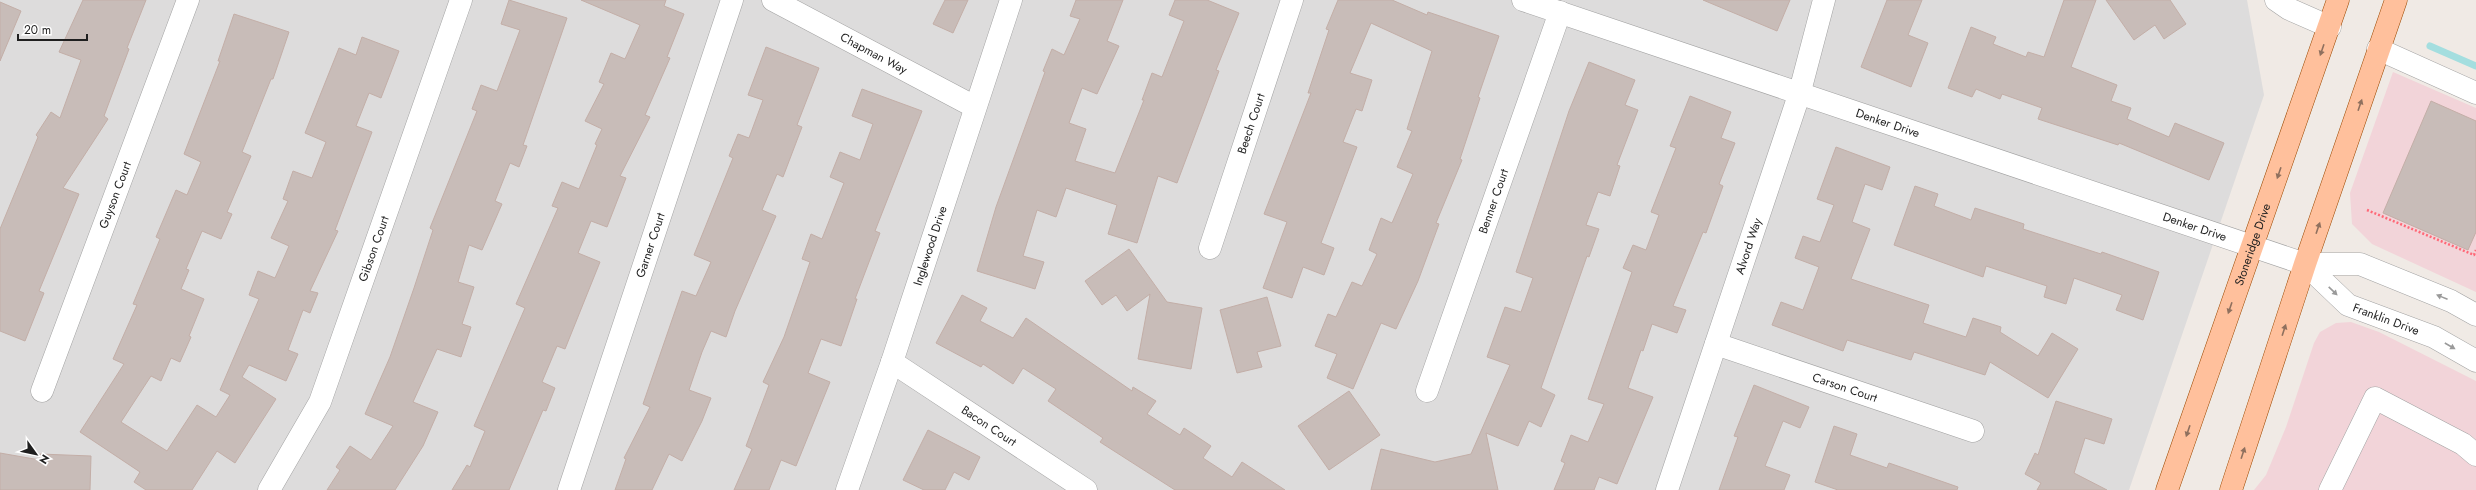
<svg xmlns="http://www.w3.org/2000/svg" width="2476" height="490" viewBox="0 0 2476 490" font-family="Jost,sans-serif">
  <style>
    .residential { fill: #dddcdc }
    .commercial { fill: #f2d4d9 }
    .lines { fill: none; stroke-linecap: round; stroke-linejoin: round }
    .stream { stroke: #a4dedf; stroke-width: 7 }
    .building { fill: #c8bcb8; stroke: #c3aea7 }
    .minor-casing { stroke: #a3a3a3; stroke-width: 23 }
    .major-casing { stroke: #9b4800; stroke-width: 23 }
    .path { stroke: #ff6877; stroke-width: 2.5; stroke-dasharray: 2 2; stroke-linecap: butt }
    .minor { stroke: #fff; stroke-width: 22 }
    .major { stroke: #ffc09c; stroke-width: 22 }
    .oneway { fill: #8f705e }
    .oneway2 { fill: #9a9a9a }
    .labels { text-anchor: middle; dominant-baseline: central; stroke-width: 3.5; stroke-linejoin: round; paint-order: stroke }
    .street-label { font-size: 12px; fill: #1f1f1f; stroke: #fff }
  </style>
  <rect width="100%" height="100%" fill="#f0eae5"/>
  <path class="residential" d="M0,0h2247l17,95 -135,395h-2129z"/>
  <path class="commercial" d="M2393,72l83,36v184l-104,-48 -20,-20 -2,-31z
    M2351,322l28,10 97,49v109h-222l12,-15 20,-48 28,-84 6,-11 16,-9z"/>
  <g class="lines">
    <path class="stream" d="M2430,46l46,20"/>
  </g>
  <path class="building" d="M83,0h63l-19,48 2,1 -25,67 4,3 -45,69 16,6 -40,97 5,2 -19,48 -25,-10v-102l38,-92 -2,-2 15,-23 9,6 21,-58 -22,-8z
    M509,0l58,18 -44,127 4,1 -8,21 -9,-4 -15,38 7,3 -20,46 -13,-5 -11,37 16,5 -12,37 9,3 -10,30 -24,-8 -24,53 25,10 -15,34 -28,44h-68l13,-20 -4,-3 14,-21 21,14 22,-34 -28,-12 25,-57 24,-69 19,-58 -3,-2 47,-117 -5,-2 9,-24 16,6 23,-61 -19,-6z
    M581,0h85l-2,6 20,8 -17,43 3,1 -25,57 5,2 -30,59 6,2 -19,49 -16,-6 -13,32 22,9 -35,87 -8,-3 -15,36 13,6 -9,23 -3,-1 -34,80h-57l15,-25 3,2 15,-36 -11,-5 51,-118 -9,-4 42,-96 -6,-2 10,-24 17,7 18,-44 -2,-1 7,-15 -17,-8 19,-37 -5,-2 12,-29 14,6 15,-34z
    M945,0h23l-15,33 -20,-9z
    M1076,0h47l-16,41 12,5 -22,48 -15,-6 -13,35 17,6 -11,32 40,12 29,-73h-2l10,-27 10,4 22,-56 -15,-6 6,-15h32l32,13 -23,57 3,1 -42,112 -19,-7 -21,67 -29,-9 9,-29 -51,-17 -10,29 -19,-7 -14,46 21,6 -9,27 -58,-18 19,-64 49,-135 -2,-1 9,-22 12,6 16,-36 -10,-3z
    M1338,0h54l35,15 1,-3 71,24 -21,61 2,1 -20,61 2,1 -26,63 3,1 -21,57 -22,48 -15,-6 -28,66 -26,-11 10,-24 -22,-8 13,-32 8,3 16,-35 10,4 15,-32 -8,-4 12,-32 11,5 21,-49 -16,-7 15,-36 -5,-2 25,-78 -61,-28 -21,50 22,7 -10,31 -6,-2 -13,33 14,5 -36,96 13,5 -10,27 -21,-8 -11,31 -29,-10 24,-66 -23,-8 47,-121h-3l21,-63 -3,-1z
    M1703,0h87l-13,31z
    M1887,0h35l-14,35 20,8 -17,44 -50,-20z
    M2064,0h32l-25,67 46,18 -6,16 20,7 -4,11 42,18 6,-14 49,20 -15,37 -90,-37 -1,2 -80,-26 4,-11 -40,-14 -2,5 -24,-10 -4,8 -24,-9 23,-61 25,10 -3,7 33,13 2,-5 16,5z
    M2106,0h64l16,24 -22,15 -9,-14 -21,15z
    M0,2l21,9 -21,50z
    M234,14l55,18 -16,47h-2l-29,73 9,4 -24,56 5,2 -11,25 -19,-8 -16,38 3,1 -8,19 23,10 -15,37 2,1 -11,25 -9,-4 -10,23 -10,-5 -30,46 46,29 30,-46 19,12 14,-22 -10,-5 39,-91 -10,-4 9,-24 17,7 14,-32 -18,-8 17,-37 -5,-2 10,-28 19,7 14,-36 -21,-9 34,-85 17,7 6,-18 37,14 -18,47 -12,-5 -13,33 16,6 -37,98 3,1 -28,60 8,2 -8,20 -7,-3 -15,40 10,4 -12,27 -37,-16 -7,12 34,22 -41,64 -18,-12 -25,39h-46l-12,-8 6,-10 -60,-40 44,-68 -11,-5 24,-54 -4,-1 27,-65 -4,-2 20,-47 11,5 14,-33 -17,-8 36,-93h-2z
    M766,47l53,21 -22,57 5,2 -19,50 -6,-3 -15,36 14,6 -41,95 -9,26 -15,-6 -9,21 -13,38 22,8 -9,23 -20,40 -13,-7 -17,36h-37l11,-31 -2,-1 26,-51 -7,-3 39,-113 14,5 15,-34 -17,-7 39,-97 -4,-2 9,-22 11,4 14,-38 -15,-5z
    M1589,62l46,18 -10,25 13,5 -21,55 3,1 -10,30 -12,-4 -12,33 13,4 -10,28 -2,-1 -46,132 14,7 -14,32 -12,-6 -11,25 -32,-13 12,57h-127l10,-41 54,13 36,-8 39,-89 -23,-8 18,-50 16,5 12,-34 -17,-6 53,-161z
    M862,89l60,22 -47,120 5,2 -25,66h2l-16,47 -20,-7 -13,34 22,9 -34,84 -15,-6 -12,30h-35l18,-41 -6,-3 23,-61 -6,-3 21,-45 26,-75 -8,-3 9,-25 11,5 22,-56 -14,-6 10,-25 20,8 13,-36 -21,-8z
    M1690,96l41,16 -10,26 14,5 -16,41 4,2 -17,47 -3,-1 -30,74 13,4 -9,23 -25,-9 -9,27 -2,-1 -13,38 25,9 -36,87 -18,-7 -5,13h-40l11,-27 -4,-2 10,-26 17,7 16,-38 -16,-5 44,-127 -9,-4 10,-23 13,5 13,-35 -8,-3 25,-64 -6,-2z
    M2431,101l45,20v111l-8,18 -85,-37z
    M1836,147l54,20 -8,23 -17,-6 -13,38 18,7 -19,50 78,26 -6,18 43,14 7,-19 28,9 -1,5 38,24 14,-23 26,16 -30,49 -58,-36 -5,13 -71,-23 -3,8 -64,-20 -4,11 -71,-26 9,-23 22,8 16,-43 -24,-9 8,-22 17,6 14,-37 -17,-6z
    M1915,186l23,8 -4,12 37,14 4,-12 49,16 -1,5 78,25 1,-2 57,20 -16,48 -27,-10 6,-15 -48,-17 -8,26 -22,-7 3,-11 -61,-20 -3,11 -89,-32z
    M1129,249l38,53 35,6 -11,61 -53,-10 12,-65 -23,17 -11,-16 -14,10 -17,-24z
    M962,295l25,13 -7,13 33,17 13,-20 106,73 1,-4 23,14 -9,13 33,21 4,-7 27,18 -8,12 29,19 10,-15 43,28h-110l-75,-48 3,-4 -55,-37 8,-12 -33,-21 -10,16 -30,-20 -2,3 -45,-24z
    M1267,297l14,49 -24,6 5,15 -25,6 -17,-63z
    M1754,385l55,22 -9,21 -17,-7 -18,45 25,9 -6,15h-65l19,-53 -4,-1z
    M1349,391l31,44 -51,35 -31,-44z
    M2056,401l56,18 -8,25 -19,-6 -11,35 33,17h-70l4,-7 -16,-9 10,-21 3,2z
    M1834,426l23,8 -7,21 37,13 2,-5 69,24 -1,3h-119l-23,-8z
    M928,430l52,27 -11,23 -15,-8 -9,18h-21l-21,-10z
    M0,453l40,7v-6l51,2 -1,34h-90z"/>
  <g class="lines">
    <g class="minor-casing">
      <g id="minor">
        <path id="s1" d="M773,0l202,107"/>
        <path id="s2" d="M1523,0l782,264h55l91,37 25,14"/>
        <path d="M2276,0l13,9 41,18"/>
        <path d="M2378,49l98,44"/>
        <path id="s3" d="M1210,248l82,-248"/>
        <path id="s4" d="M2305,264l43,41 86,32 42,24"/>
        <path id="s5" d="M1716,344l257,87"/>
        <path id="s6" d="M892,362l194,128"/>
        <path id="s7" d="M42,391l146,-391"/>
        <path id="s8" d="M1427,391l133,-379"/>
        <path id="s9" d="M269,490l51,-88 141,-402"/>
        <path id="s10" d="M569,490l163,-490"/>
        <path id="s11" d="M847,490l45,-128 119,-362"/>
        <path id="s12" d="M1667,490l132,-395 25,-95"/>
        <path d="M2330,490l45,-92 88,46 13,11"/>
      </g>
    </g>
    <g class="major-casing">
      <g id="major">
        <path id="s13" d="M2167,490l171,-490"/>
        <path d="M2231,490l74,-226 91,-264"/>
      </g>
    </g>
    <path class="path" d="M2367,210l107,45 2,-5"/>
    <use href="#minor" class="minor"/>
    <use href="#major" class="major"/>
  </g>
  <defs><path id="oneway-solid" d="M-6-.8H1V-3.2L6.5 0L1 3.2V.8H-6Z"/></defs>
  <g class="oneway">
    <use href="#oneway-solid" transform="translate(2322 50) rotate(109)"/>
    <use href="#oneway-solid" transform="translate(2360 105) rotate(-71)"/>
    <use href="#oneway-solid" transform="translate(2279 173) rotate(109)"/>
    <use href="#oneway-solid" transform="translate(2318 228) rotate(-71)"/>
    <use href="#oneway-solid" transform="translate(2230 308) rotate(109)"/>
    <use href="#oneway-solid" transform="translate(2284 330) rotate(-72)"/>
    <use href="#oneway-solid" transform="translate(2188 431) rotate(109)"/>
    <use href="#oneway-solid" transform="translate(2243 453) rotate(-72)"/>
  </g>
  <g class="oneway2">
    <use href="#oneway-solid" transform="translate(2333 291) rotate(44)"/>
    <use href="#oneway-solid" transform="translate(2442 297) rotate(-158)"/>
    <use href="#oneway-solid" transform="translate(2450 346) rotate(30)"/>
  </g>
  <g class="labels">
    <g class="street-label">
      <text stroke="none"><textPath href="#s1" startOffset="114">Chapman Way</textPath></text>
      <text stroke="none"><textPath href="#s3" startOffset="131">Beech Court</textPath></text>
      <text stroke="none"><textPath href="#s2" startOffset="385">Denker Drive</textPath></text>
      <text stroke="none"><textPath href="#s7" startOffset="209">Guyson Court</textPath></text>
      <text stroke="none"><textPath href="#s8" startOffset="201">Benner Court</textPath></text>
      <text stroke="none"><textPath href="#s2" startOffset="709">Denker Drive</textPath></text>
      <text stroke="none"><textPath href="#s10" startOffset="258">Garner Court</textPath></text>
      <text stroke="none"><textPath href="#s11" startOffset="258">Inglewood Drive</textPath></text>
      <text stroke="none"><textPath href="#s13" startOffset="260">Stoneridge Drive</textPath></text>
      <text stroke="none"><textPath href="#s12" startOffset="257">Alvord Way</textPath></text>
      <text stroke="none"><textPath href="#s9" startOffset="264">Gibson Court</textPath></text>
      <text stroke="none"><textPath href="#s4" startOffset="100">Franklin Drive</textPath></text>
      <text stroke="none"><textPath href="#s5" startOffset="136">Carson Court</textPath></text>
      <text stroke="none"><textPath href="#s6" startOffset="116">Bacon Court</textPath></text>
    </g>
  </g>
  <g transform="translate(36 454) rotate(123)" stroke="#ffffff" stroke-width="3" paint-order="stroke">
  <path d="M0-3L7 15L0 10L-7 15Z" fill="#1f1f1f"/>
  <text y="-6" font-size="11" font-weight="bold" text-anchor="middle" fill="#1f1f1f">N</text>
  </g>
  <path d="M18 34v6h69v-6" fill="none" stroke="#1f1f1f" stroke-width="2"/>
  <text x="24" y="34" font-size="12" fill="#1f1f1f" stroke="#ffffff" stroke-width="3" paint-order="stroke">20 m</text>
</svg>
